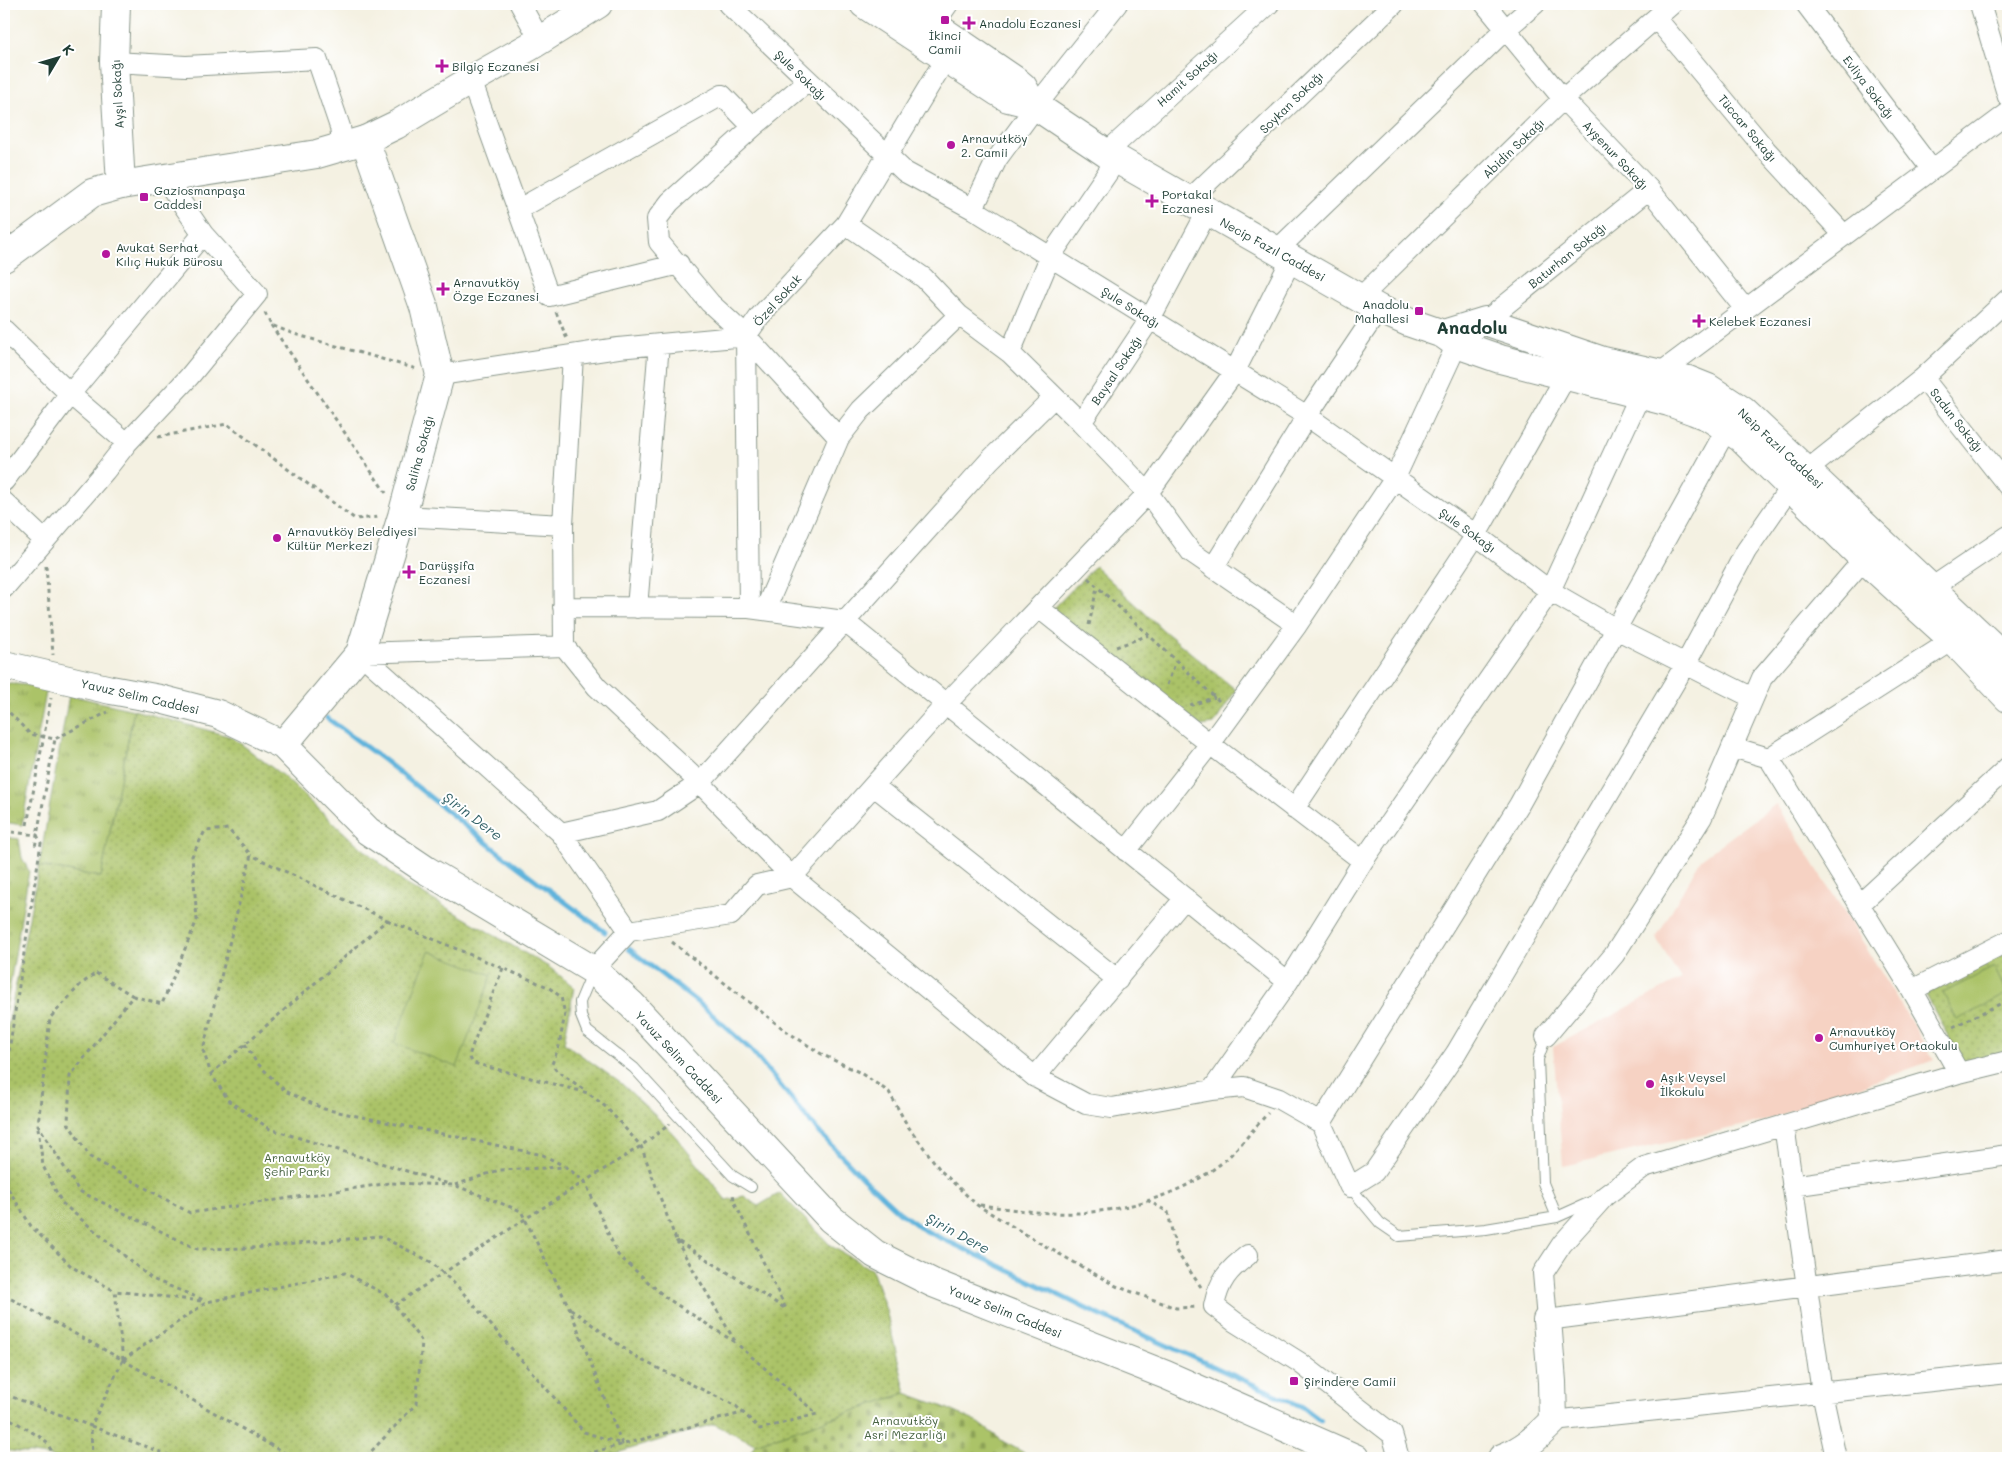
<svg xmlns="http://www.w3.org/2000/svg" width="2012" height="1462" viewBox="0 0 2012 1462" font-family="Mali,sans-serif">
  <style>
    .built { fill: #f6d2c3 }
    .grass { fill: url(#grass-tufts); stroke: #65804e }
    .cemetery { fill: url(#cemetery-stones); stroke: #65804e }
    .park { fill: url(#park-dots); stroke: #65804e }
    .pitch { fill: #abc368; stroke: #65804e }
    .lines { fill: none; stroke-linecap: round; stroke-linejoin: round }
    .stream { stroke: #60b4dc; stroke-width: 5 }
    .lane-casing { stroke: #8a978b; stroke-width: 12 }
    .street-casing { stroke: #8a978b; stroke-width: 22 }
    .secondary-casing { stroke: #8a978b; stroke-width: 30 }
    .primary-casing { stroke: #8a978b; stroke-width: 30 }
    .path { stroke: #8a978b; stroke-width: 3; stroke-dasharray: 4 4; stroke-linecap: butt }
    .lane { stroke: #fff; stroke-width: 10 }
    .street { stroke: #fff; stroke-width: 20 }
    .secondary { stroke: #fff; stroke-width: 28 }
    .primary { stroke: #fff; stroke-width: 28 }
    .poi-dot { fill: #b5179e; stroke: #fff; stroke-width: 2 }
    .labels { text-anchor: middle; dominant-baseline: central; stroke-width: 4; stroke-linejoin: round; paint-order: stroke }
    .poi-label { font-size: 12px; fill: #1f3d34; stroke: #fff; text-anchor: start }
    .street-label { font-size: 12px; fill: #1f3d34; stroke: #fff }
    .park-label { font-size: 12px; fill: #496544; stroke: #fff }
    .water-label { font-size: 14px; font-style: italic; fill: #326166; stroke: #fff }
    .district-label { font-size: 18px; font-weight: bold; fill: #1f3d34; stroke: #fff }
  </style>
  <defs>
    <pattern id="grass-tufts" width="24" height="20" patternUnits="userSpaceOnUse" patternTransform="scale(1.25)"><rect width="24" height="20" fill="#abc368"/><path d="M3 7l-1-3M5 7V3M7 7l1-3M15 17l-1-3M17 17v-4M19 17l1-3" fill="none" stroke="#8ba056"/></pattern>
    <pattern id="cemetery-stones" width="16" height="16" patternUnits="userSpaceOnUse" patternTransform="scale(1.25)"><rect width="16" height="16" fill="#abc368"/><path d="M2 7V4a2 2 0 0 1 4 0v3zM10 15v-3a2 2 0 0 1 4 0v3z" fill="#8ba056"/></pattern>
    <pattern id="park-dots" width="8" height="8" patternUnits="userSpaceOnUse" patternTransform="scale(1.25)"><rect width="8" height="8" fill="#abc368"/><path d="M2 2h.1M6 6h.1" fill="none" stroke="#8ba056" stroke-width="1.8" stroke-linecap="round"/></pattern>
  </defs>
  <rect width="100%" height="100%" fill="#fff"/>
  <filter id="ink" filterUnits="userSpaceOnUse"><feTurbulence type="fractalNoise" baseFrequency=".02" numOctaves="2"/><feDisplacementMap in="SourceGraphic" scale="10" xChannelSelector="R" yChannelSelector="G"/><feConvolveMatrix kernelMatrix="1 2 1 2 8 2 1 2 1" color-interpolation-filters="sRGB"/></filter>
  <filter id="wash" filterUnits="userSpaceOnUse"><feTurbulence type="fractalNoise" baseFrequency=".0096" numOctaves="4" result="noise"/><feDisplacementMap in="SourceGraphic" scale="20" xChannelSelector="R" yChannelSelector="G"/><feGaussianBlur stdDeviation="1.12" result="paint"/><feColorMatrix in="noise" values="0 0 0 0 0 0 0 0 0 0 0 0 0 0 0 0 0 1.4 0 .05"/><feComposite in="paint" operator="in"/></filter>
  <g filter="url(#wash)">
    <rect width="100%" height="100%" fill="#f4f1e2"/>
    <path class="built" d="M1776,804l77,122 81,134 -170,61 -201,45 -10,-119 128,-68 -25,-41 45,-79z"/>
    <path class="grass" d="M4,683l43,4 -25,138 -18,-3z
      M69,695l65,15 -33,167 -62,-11z
      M4,837l15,2 3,19 7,13 -25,149z"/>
    <path class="cemetery" d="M906,1393l38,14 35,16 25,19 30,16h-287l8,-14z"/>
    <path class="park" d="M1095,566l68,64 73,60 -22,34 -13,2 -148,-117z
      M134,710l98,27 51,39 66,61 55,46 145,84 25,20 -10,56 58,41 38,36 16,17 50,63 18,-4 14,10 22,-13 51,53 41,24 14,40 20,83 -151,51 -41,-20 -114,34h-547v-1l-49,-7v-404l35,-180 62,11z
      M2008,952v101l-44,13 -39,-73z"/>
    <path class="pitch" d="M429,951l63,24 -35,92 -63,-24z
      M1994,967l13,27 -50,26 -14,-27z"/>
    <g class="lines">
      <path class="stream" d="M327,718l58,43 112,90 108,81
        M629,949l77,60 45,41 67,81 45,47 36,34 25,18 78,37 93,46 208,94 18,14"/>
    </g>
  </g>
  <g filter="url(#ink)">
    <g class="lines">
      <g class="lane-casing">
        <path id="lane" d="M593,971l-13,31 1,14 6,15 47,37 99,108 18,11
          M1546,1036l-8,23 5,124 14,34
          M1350,1187l30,36 19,13 87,-7 71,-12 38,-17"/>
      </g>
      <g class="street-casing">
        <path id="street" d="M520,4l20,36
          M728,4l177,168 68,37 334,207 169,119 74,56 66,38 137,69
          M1485,4l78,95 86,90 96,120
          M1806,4l126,166
          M1980,4l28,93
          M1656,18l109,131 79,86
          M934,24l14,-20
          M114,62l72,4 131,-7 23,68 3,20
          M471,80l78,216 130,-32
          M808,81l-55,46 -83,75 -13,17 2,23 51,61 36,33 93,102
          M1106,153l163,-149
          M1188,201l206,-197
          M519,209l203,-114 31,32
          M973,209l24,-50 39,-53 81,-102
          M846,224l78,54 35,37 51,38 71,70 67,70 43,59 106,73
          M1276,251l230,-222 29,-25
          M1360,298l203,-199 109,-95
          M4,330l66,64 57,49
          M746,336l3,272
          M1010,353l40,-96 67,-98
          M573,355l-10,170 1,121 33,41 103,96 92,94 243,200 51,27 26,4 100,-18 32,-3 35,12 42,24 29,64 24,-15 82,-119 229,-388 61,-114 45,-65 15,-15 117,-93 85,-79
          M440,375l178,-27 128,-12 14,-20 86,-92 100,-166
          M1923,378l85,108
          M1081,423l69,-104 57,-107
          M4,481l66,-87 133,-160 -39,-57
          M4,502l40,38
          M402,516l161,9
          M1213,568l94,-152 72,-107
          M4,588l101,-117 22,-28 62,-66 68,-83 -54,-60
          M1931,588l77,-52
          M563,607l186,1 95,13 444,361
          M637,608l22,-264
          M1039,608l171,136 153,117
          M765,610l74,-172 22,-28 98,-95
          M360,653l201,180 68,98
          M360,653l204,-7
          M1732,747l37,11 143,232 47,83
          M1769,758l184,-118
          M874,786l244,194
          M1294,809l182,-274 90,-159
          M561,833l97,-22 42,-28 290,-323 64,-63
          M1126,851l84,-107 87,-119 98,-147 62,-134 192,-155
          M1859,905l149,-138
          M593,970l36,-39 102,-16 26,-30 35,-8 155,-174 201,-210 87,-122 56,-111
          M1912,990l96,-49
          M1546,1036l68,-81 88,-138 60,-139 102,-119
          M2008,1061l-49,12 -315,94 -39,29 -43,48 -19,29 4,47 461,-60
          M1035,1077l150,-179
          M1212,1090l76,-108 75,-121 187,-270 90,-196 20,-22 348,-260
          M1321,1123l198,-318 208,-377
          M1784,1125l38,268 14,65
          M1792,1186l216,-31
          M1248,1255c-20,15 -29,26 -34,51l21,16 64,40 93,72 7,24
          M1553,1421l455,-48"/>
      </g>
      <g class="secondary-casing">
        <path id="secondary" d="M116,4l-2,58 7,123
          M864,4l134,88 10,6 25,6 73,49 273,156 29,13 35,12 14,10 43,15 169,43 25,9 15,6 32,21 123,121 89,81 55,58
          M903,4l113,77 7,6 9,16
          M1443,334l42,-13 118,40 85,19 20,8 35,23 265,250
          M4,665l107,25 49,9 58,15 65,31 85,86 58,39 167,100 39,35 199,214 44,35 58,29 233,92 189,83
          M283,745l77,-92 42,-137 38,-141 -16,-68 -59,-167
          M1502,1458c23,-9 34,-20 51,-37l-1,-39 -5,-62"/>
      </g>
      <g class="primary-casing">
        <path id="primary" d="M4,258l88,-65 29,-8 196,-31 48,-14 31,-15 75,-45 58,-33 69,-43"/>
      </g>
      <path class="path" d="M556,312l11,27
        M265,313l6,12 23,9 123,35
        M271,325l115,168
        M158,437l69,-13 128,95 24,-2
        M46,566l7,89
        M1088,578l131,123
        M1089,625l8,-38
        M1116,647l33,-12
        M1167,685l9,-24
        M1191,703l1,2 23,-8
        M4,707l26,27 25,5 53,-27
        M27,825l24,-127
        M4,831l33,4 -2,13
        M387,920l161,67 13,10 4,17 -6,32 -7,18 4,6 30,21
        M672,942l114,89 37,24 36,17 30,20 18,33 34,46 36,34 63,38 76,43 60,22 22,-1
        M503,968l-30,76 -4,12 4,7 115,30 18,14 35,39 35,94
        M96,973l37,23 -63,80 -2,47 22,34 100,56 200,-30 64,2 67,26 49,98 52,135 -38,-12 -126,-145 -27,-25 -51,-26 -128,12 -55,1 -118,-58 -41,-66 12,-107 30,-33z
        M133,996l29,8 35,-84 -5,-64 13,-25 23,-2 23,26 -48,195 8,24 18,27 41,28 179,55
        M1953,1027l55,-27
        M245,1044l11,18 29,29 39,18 219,46 21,11
        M211,1074l176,-154 -136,-65
        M4,1083l37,-240 -4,-8 18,-96
        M38,1128l5,38 19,37 90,76 54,22
        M4,1182l27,44 41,41 43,24
        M455,1185l44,-15 67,-3 19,15 33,73 47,42 71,46 -60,-103 110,69 -52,-108 -1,-9
        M1147,1200l21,12 8,39 25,36
        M980,1205c24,3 48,7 72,8 58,3 128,-15 172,-52 16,-14 30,-33 44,-48
        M4,1295l119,65 -32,66 -87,-32
        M395,1305l130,-86 116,-73 29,-22
        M571,1309l66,49 99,48 24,23 57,-15 -81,-71
        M123,1360l84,-58 138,-29 43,23 34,46 -6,62 -51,54
        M123,1360l170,98
        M123,1360l-8,-69 86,10
        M4,1415l41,25 6,10 -1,8
        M92,1458l-1,-32 85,32
        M571,1458l171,-45"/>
      <use href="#lane" class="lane"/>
      <use href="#street" class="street"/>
      <use href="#secondary" class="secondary"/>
      <use href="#primary" class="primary"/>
    </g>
  </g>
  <g class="poi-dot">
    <rect x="940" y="15" width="10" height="10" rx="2.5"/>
    <path d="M966.5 15.5h5v5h5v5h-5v5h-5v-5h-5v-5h5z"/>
    <path d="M439.5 58.5h5v5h5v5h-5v5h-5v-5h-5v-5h5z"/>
    <circle cx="951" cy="145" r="5"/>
    <rect x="139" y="192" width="10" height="10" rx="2.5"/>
    <path d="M1149.5 193.5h5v5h5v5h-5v5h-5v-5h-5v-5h5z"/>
    <circle cx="106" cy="254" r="5"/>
    <path d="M440.5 281.5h5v5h5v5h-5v5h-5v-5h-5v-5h5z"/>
    <rect x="1414" y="306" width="10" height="10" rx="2.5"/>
    <path d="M1696.5 313.5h5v5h5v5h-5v5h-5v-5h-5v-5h5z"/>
    <circle cx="277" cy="538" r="5"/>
    <path d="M406.5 564.5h5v5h5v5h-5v5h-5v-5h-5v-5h5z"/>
    <circle cx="1819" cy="1038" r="5"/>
    <circle cx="1650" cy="1084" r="5"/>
    <rect x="1289" y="1376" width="10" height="10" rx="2.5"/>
  </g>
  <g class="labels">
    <g class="poi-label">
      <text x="979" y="23">Anadolu Eczanesi</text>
      <text x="945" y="35" text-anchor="middle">İkinci<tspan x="945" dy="14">Camii</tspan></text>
      <text x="452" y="66">Bilgiç Eczanesi</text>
      <text x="961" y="138">Arnavutköy<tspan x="961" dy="14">2. Camii</tspan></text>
      <text x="154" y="190">Gaziosmanpaşa<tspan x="154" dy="14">Caddesi</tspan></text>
      <text x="1162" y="194">Portakal<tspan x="1162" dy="14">Eczanesi</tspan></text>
      <text x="116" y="247">Avukat Serhat<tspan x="116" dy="14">Kılıç Hukuk Bürosu</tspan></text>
      <text x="453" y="282">Arnavutköy<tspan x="453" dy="14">Özge Eczanesi</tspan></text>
      <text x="1409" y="304" text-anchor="end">Anadolu<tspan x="1409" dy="14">Mahallesi</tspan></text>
      <text x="1709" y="321">Kelebek Eczanesi</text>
      <text x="287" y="531">Arnavutköy Belediyesi<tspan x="287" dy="14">Kültür Merkezi</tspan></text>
      <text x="419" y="565">Darüşşifa<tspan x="419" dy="14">Eczanesi</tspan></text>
      <text x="1829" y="1031">Arnavutköy<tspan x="1829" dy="14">Cumhuriyet Ortaokulu</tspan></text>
      <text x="1660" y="1077">Aşık Veysel<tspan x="1660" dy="14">İlkokulu</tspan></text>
      <text x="1304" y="1381">Şirindere Camii</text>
    </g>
    <g class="street-label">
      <text transform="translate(801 75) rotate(44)">Şule Sokağı</text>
      <text transform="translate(1187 78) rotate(-42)">Hamit Sokağı</text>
      <text transform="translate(1869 87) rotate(53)">Evliya Sokağı</text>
      <text transform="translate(117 94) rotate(-93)">Ayşıl Sokağı</text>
      <text transform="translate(1291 102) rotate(-44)">Soykan Sokağı</text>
      <text transform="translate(1748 128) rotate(50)">Tüccar Sokağı</text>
      <text transform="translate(1513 148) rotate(-44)">Abidin Sokağı</text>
      <text transform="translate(1616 155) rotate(47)">Ayşenur Sokağı</text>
      <text transform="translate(1273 249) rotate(29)">Necip Fazıl Caddesi</text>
      <text transform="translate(1567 255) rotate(-39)">Baturhan Sokağı</text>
      <text transform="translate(777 300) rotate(-48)">Özel Sokak</text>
      <text transform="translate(1131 307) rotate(32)">Şule Sokağı</text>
      <text transform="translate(1116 370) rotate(-56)">Baysal Sokağı</text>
      <text transform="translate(1957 420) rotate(52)">Sadun Sokağı</text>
      <text transform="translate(1781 448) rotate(43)">Neip Fazıl Caddesi</text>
      <text transform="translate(419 453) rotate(-75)">Saliha Sokağı</text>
      <text transform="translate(1468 530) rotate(36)">Şule Sokağı</text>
      <text transform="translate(140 696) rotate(13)">Yavuz Selim Caddesi</text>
      <text transform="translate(679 1057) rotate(47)">Yavuz Selim Caddesi</text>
      <text transform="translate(1005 1311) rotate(22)">Yavuz Selim Caddesi</text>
    </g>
    <g class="park-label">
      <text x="297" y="1157">Arnavutköy<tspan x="297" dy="14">Şehir Parkı</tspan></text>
      <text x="905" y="1420">Arnavutköy<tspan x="905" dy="14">Asri Mezarlığı</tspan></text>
    </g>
    <g class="water-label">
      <text transform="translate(473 816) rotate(37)">Şirin Dere</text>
      <text transform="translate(958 1233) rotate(28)">Şirin Dere</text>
    </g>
    <g class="district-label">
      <text x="1472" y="327">Anadolu</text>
    </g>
  </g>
  <rect width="2012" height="1462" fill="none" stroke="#fff" stroke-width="20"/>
  <g transform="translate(58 58) rotate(52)" stroke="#ffffff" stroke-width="4" paint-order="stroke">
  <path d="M0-4L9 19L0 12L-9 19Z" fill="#1f3d34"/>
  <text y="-8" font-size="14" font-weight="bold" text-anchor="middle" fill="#1f3d34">K</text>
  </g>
</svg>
